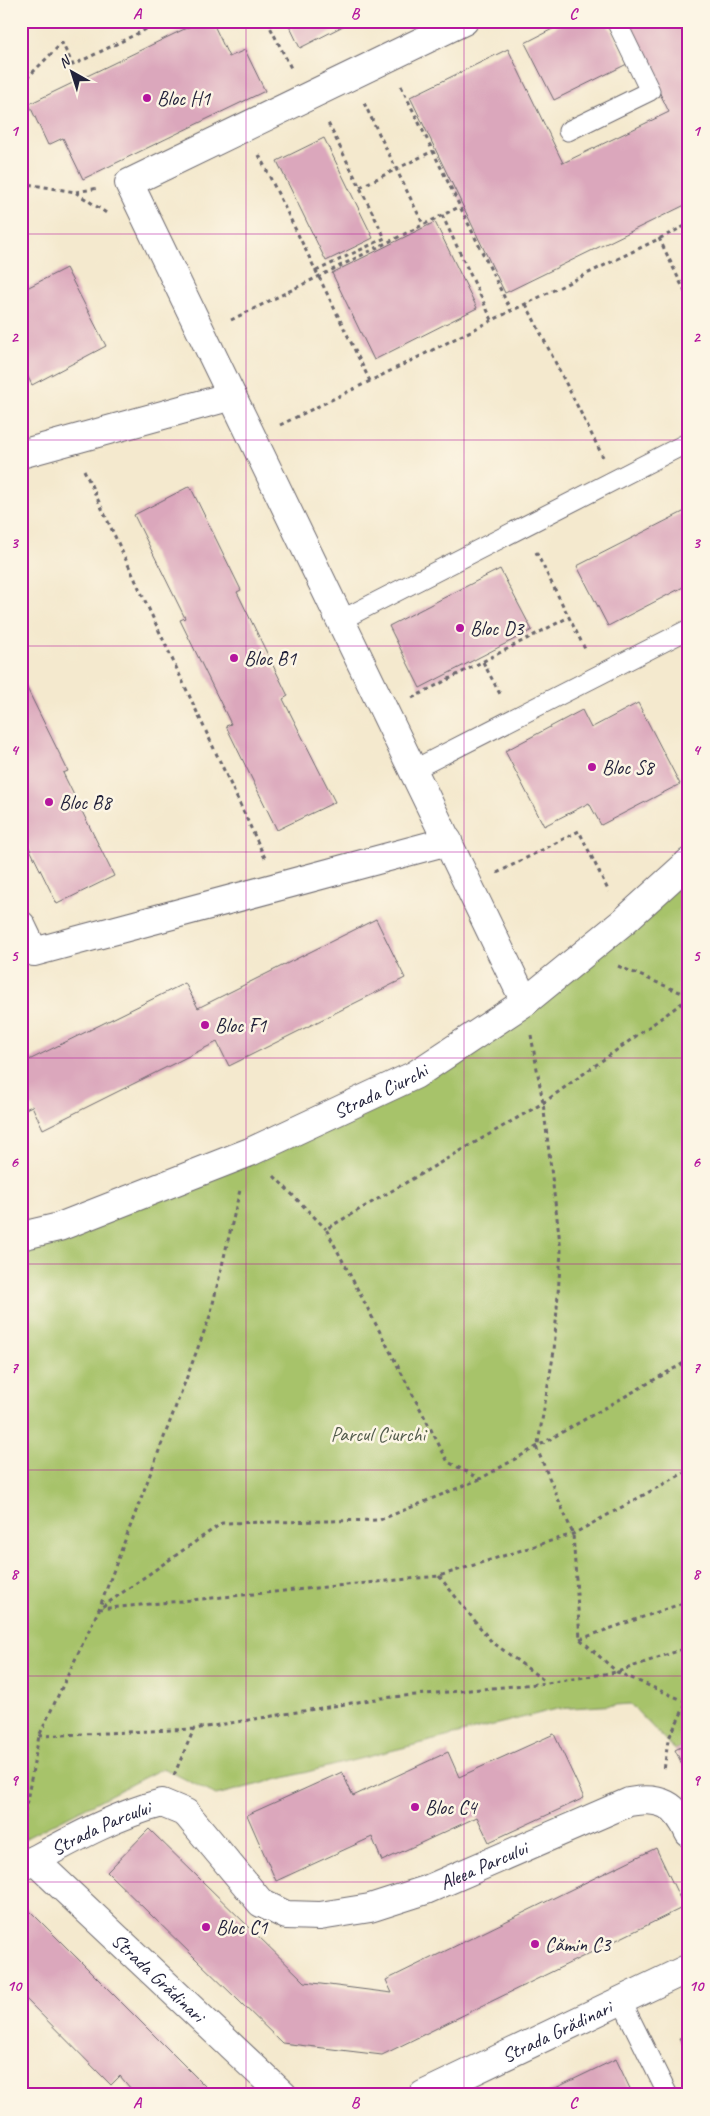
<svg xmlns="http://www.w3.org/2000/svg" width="710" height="2116" viewBox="0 0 710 2116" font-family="Caveat,sans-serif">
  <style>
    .green { fill: #a7c36a; stroke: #647252 }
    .building { fill: #dba7bc }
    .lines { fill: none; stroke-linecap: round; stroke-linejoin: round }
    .service-casing { stroke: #6c686e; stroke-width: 21 }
    .minor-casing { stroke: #6c686e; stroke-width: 30 }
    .tertiary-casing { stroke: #6c686e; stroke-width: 30 }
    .path { stroke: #6c686e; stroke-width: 3; stroke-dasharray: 4 4; stroke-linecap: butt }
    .service { stroke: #fff; stroke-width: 19 }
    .minor { stroke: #fff; stroke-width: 28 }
    .tertiary { stroke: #fff; stroke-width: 28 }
    .grid { fill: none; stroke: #b5179e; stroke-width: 1; stroke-opacity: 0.55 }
    .poi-dot { fill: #b5179e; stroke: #fcf5e5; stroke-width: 2 }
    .labels { text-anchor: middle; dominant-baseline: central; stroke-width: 5; stroke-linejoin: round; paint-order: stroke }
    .poi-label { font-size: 20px; fill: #22223b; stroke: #fcf5e5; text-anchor: start }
    .street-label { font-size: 20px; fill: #22223b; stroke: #fcf5e5 }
    .park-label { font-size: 20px; fill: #515a4b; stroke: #fcf5e5 }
    .neatline { fill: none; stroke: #b5179e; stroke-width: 2 }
    .grid-label { font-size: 16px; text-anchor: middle; font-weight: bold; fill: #b5179e }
  </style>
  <rect width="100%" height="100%" fill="#fcf5e5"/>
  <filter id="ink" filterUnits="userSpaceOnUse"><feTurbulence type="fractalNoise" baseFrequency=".02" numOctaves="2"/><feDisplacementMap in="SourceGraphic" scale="10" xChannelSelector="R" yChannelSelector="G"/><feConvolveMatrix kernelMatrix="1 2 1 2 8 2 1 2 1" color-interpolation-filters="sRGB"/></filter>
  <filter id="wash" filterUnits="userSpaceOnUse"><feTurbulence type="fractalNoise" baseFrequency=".0096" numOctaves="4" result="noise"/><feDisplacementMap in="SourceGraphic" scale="20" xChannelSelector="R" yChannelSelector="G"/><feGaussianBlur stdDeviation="1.12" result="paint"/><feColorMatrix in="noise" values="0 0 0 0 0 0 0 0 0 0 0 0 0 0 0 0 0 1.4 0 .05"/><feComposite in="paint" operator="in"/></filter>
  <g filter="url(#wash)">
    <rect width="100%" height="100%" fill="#f4e9ce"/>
    <path class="green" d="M689,862v881l-14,7 -45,-46 -73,5 -341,86 -53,-27 -139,71 -3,-3v-600l394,-161z"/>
    <g id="blocks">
      <path class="building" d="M201,21h11l17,36 16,-7 20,41 -182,88 -20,-41 -15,7 -19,-41z
        M287,21h59l1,3 -47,24z
        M568,21h38l21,43 -73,36 -29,-57z
        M625,21h64v182l-184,90 -95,-196 98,-48 55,114 106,-51z
        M324,138l49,100 -47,23 -49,-100z
        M435,222l42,86 -103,52 -42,-87z
        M66,268l40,78 -74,39 -8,-16 -3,2v-80z
        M190,486l51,104 -4,2 51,104 -5,3 52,103 -58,28 -51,-104 5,-2 -51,-104 5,-2 -51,-103z
        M689,509v75l-81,42 -31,-60z
        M500,569l32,61 -112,58 -31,-62z
        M21,676l47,95 -5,2 51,103 -57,28 -36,-73z
        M638,703l42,81 -79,41 -12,-22 -45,23 -39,-75 77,-41 9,18z
        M376,919l29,59 -176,88 -12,-24 -174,87 -11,-23 -11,5v-47l164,-81 13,25z
        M554,1734l30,64 -95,44 -12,-25 -95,44 -10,-24 -96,44 -29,-66 95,-43 11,24 95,-44 11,25z
        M689,1743v35l-14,-28z
        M149,1829l156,153 87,11 -6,-13 270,-132 28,59 -302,148 -100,-12 -175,-171z
        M21,1902l186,186 -1,7h-70l-16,-19 -9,9 -90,-91z
        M689,2034v25l-10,-20z
        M616,2059l17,36h-92z"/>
    </g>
  </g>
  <g filter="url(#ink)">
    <use href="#blocks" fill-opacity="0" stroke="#6c686e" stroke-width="1"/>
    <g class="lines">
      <g class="service-casing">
        <path id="service" d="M568,131l82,-40 -34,-70
          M341,620l348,-178
          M413,770l276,-141
          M621,2000l47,95"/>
      </g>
      <g class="minor-casing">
        <g id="minor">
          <path d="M232,396l-103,-213 335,-162"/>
          <path d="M21,454l211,-58 293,606"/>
          <path d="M21,925l13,27 414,-111"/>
          <path id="s1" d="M34,1860l249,235"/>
          <path id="s2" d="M21,1867c45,-24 91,-51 141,-64l24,10 75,90 25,12 34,1 50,-8 56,-18 203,-88c31,-6 47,2 60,31"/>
          <path id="s3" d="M423,2095l266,-127"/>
        </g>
      </g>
      <g class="tertiary-casing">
        <g id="tertiary">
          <path id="s4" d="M21,1236l38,-9 191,-75 165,-77 110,-73 98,-80 66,-60"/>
        </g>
      </g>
      <path class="path" d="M267,21l25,49
        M21,84l41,-41 11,22 90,-44
        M401,86l110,225 178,-87
        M364,103l59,121
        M259,155l111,226 141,-70
        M21,183l54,9 33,22
        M360,187l73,-36
        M76,192l23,-4
        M442,215l50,105
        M659,238l26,54 4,2
        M316,271l69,-33 -57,-115
        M526,304l77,153
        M231,320l228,-113
        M280,425l90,-44
        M84,470l181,388
        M536,552l50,99
        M483,662l17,32
        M412,698l157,-81
        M497,873l82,-42 30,61
        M618,966l71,30
        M689,998l-146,105 -217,126 122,233 32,17 209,-119
        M531,1035l12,68 18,148 -7,100 -17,98 36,85 7,105 37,33 70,30 -19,38 -4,31
        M274,1176l52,53
        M480,1479l-100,41 -158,3 -123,86 340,-33 134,-42 116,-64
        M439,1576l52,65 55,41
        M580,1639l109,-38
        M39,1736l155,-7 188,-31 165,-15 70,-11 72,-25
        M174,1775l20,-46
        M21,1818l3,-1 15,-81 60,-127 111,-293 30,-126"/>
      <use href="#service" class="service"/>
      <use href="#minor" class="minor"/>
      <use href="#tertiary" class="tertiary"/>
    </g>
  </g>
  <path class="grid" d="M246,21v2074M464,21v2074M21,234h668M21,440h668M21,646h668M21,852h668M21,1058h668M21,1264h668M21,1470h668M21,1676h668M21,1882h668"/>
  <g class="poi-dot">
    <circle cx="147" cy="98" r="5"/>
    <circle cx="460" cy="628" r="5"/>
    <circle cx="234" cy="658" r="5"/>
    <circle cx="592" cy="767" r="5"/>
    <circle cx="49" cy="802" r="5"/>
    <circle cx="205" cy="1025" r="5"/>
    <circle cx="415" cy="1807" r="5"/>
    <circle cx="206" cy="1927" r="5"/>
    <circle cx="535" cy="1944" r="5"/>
  </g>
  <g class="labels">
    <g class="poi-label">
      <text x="157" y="98">Bloc H1</text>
      <text x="470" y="628">Bloc D3</text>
      <text x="244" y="658">Bloc B1</text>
      <text x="602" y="767">Bloc S8</text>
      <text x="59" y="802">Bloc B8</text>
      <text x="215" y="1025">Bloc F1</text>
      <text x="425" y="1807">Bloc C4</text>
      <text x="216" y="1927">Bloc C1</text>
      <text x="545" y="1944">Cămin C3</text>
    </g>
    <g class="street-label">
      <text stroke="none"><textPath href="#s4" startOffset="388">Strada Ciurchi</textPath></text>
      <text stroke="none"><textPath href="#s2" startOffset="89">Strada Parcului</textPath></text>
      <text stroke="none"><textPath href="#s2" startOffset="532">Aleea Parcului</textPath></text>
      <text stroke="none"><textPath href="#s1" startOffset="171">Strada Grădinari</textPath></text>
      <text stroke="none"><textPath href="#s3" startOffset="148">Strada Grădinari</textPath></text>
    </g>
    <g class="park-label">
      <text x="378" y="1434">Parcul Ciurchi</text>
    </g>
  </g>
  <rect width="710" height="2116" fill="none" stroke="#fcf5e5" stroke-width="55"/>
  <g transform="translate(72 72) rotate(321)" stroke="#fcf5e5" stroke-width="4" paint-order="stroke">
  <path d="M0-4L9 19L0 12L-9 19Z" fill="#22223b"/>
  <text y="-8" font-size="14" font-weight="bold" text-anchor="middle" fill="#22223b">N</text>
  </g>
  <rect x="28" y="28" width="654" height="2060" class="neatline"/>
  <g class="grid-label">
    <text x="137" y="19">A</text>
    <text x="355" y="19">B</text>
    <text x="573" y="19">C</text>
    <text x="14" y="136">1</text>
    <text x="696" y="136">1</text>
    <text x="14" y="342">2</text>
    <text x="696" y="342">2</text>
    <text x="14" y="548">3</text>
    <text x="696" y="548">3</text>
    <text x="14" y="755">4</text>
    <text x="696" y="755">4</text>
    <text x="14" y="961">5</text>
    <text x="696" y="961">5</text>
    <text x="14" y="1167">6</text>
    <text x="696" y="1167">6</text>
    <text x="14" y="1373">7</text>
    <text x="696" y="1373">7</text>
    <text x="14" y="1579">8</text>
    <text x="696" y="1579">8</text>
    <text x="14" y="1785">9</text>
    <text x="696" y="1785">9</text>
    <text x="14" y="1991">10</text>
    <text x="696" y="1991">10</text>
    <text x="137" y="2108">A</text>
    <text x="355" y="2108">B</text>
    <text x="573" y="2108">C</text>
  </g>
</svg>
